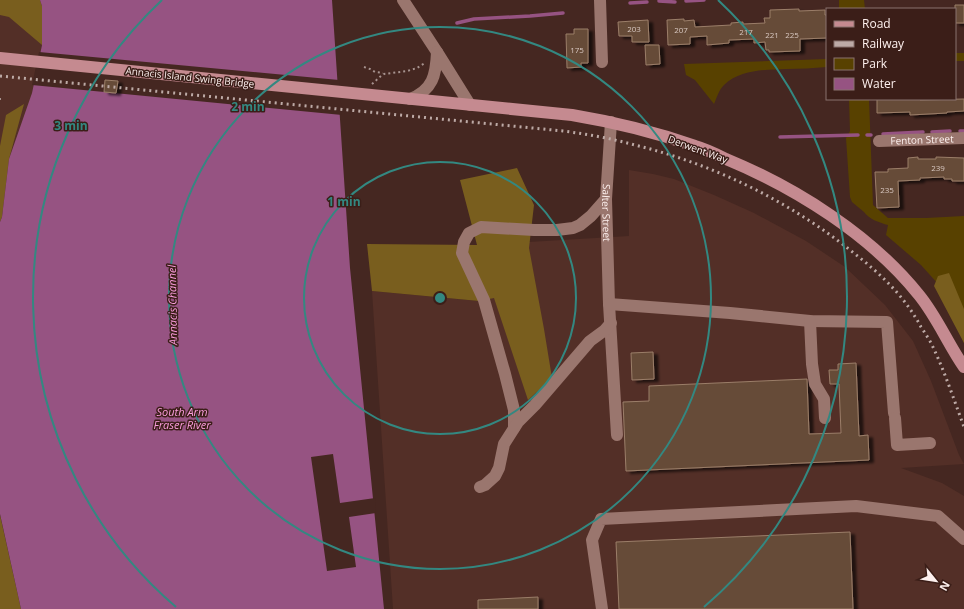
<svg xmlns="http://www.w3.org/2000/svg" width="964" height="609" viewBox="0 0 964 609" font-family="'Open Sans',sans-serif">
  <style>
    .built { fill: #532f27 }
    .green { fill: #584100 }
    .forest { fill: #795e1e }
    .water { fill: #965382 }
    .pier { fill: #452721 }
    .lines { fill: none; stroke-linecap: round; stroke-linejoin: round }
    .stream { stroke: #965382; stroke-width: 3.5 }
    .building { fill: #664c38; stroke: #9b7e69; filter: url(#shadow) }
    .path { stroke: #a7938f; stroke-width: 2; stroke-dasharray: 2 3; stroke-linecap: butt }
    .minor { stroke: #9a766e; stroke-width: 12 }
    .major { stroke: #c58a90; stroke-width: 12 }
    .rail { stroke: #bdaaa6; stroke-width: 3; stroke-dasharray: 2 4; stroke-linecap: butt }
    .ring { fill: none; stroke: #338881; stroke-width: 2 }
    .labels { text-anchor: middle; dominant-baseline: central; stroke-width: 3; stroke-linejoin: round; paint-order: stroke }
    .number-label { font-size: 8px; fill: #d7c7c0 }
    .street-label { font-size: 10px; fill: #fdf0ee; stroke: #3b1e18 }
    .water-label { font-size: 11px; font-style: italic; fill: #fc9dde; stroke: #3b1e18 }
    .centre { fill: #338881; stroke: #3b1e18; stroke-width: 2 }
    .ring-label { font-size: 12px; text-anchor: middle; font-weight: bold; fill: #338881; stroke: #3b1e18; stroke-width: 3; stroke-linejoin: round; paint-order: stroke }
  </style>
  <defs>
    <filter id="shadow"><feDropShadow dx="4.5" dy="2.5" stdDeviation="1" flood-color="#0009"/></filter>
  </defs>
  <rect width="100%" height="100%" fill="#452721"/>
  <path class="built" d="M0,0h40l2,6v39l-10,48 -32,129z
    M629,170l24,4 21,5 40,16 40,18 52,28 39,26 40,38 28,36 18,40 28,74 5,9 -63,4 41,15 22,13v113h-571l-21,-318 107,10 -2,-56 152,-9z"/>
  <path class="green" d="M839,0h25l1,9h-26z
    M955,53h9v8h-9z
    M827,59v8c-14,1 -27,2 -41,2 -20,1 -45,0 -62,16 -5,5 -7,12 -10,19l-19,-24 -9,-5 -2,-11z
    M849,99h20l4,106 15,13h38l38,-2v127l-25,-58 -18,-20 -35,-30 2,-10c-8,-2 -19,-6 -24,-13l-12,-10 -2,-5 -4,-59 4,-7z"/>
  <path class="forest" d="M0,0h40l2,6v39l-33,-28 -9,-2z
    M24,104l-15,55 -7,58 -2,5v-76l6,-31z
    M517,168l17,37 -5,43 15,81 8,49 -24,22 -34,-102 -15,3 -107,-10 -5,-47 110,1 -17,-65z
    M949,273l15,36v34l-30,-57 4,-10z
    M0,515l21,94h-21z"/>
  <path class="water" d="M40,0h292l18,268 34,341h-363l-21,-95v-292l2,-5 7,-58 23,-66 10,-48v-39z"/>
  <path class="pier" d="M39,52l300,28 3,35 -310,-30z
    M333,454l7,49 35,-5 1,15 -27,4 7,50 -29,4 -16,-114z"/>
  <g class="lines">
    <path class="stream" d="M659,1l16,1
      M686,1l18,-1
      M630,3l17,-1
      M457,23l17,-4 56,-3 33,-3
      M960,131h4
      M932,132l18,-1
      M883,134l40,-2
      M867,135h4
      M780,137l78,-2"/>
  </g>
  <path class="building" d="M955,5h9v18h-9z
    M799,9v2l26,-1v5h2v23l-27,1v12l-31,1v-2h-3l-1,-8 -11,1v-4l-25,1v3l-22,2v-9l-17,1v7l-22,1 -1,-25 17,-1v2l10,-1 1,7 36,-2v-2l12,-1v2l22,-1 -1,-5h6v-8z
    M648,20l1,22h-17v-6h-13l-1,-14z
    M574,29h14v34h-7v4l-14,1 -1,-34h8z
    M645,45h14l1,19 -14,1z
    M105,80l13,1 -2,12 -12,-1z
    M877,99h43v1l44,-1v12l-17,1v1l-37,2v-3l-33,1z
    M918,157v2h18v-2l28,1v23h-12v-2h-8v-2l-24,1v2l-22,1 1,26 -22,1 -2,-36h13v-3l20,-1v-10z
    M653,352l1,27 -22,1 -1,-27z
    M856,363l3,73 9,-1 1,25 -243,11 -3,-69 26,-1v-15l158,-7 2,55 32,-1 -2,-49h-9l-1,-14h9v-6z
    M850,532l3,77h-234l-3,-67z
    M538,597v12h-60v-9z"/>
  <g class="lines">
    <path class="path" d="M364,67l6,2 5,3 8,1
      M372,84l9,-8 3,-2 23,-3 10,-3 8,-5
      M0,99h1"/>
    <g class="minor">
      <path d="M403,0l34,52"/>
      <path d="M600,0l2,62"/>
      <path d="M410,99c23,-9 26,-24 27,-47l33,53"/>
      <path id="s1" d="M611,122l-5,77 3,105 8,131"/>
      <path id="s2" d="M879,141l85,-3"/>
      <path d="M609,304l121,9 80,8 77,1 7,91"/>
      <path d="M810,321l2,43 3,20 9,15 1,19"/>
      <path d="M895,418l2,27 33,-2"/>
      <path d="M514,428v-18l-9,-36 -21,-74 -22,-47 2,-11 5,-9 12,-6 53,3h23l16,-2 7,-3 11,-9 15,-17"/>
      <path d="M480,487l5,-2 10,-9 4,-8 5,-24 14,-22 17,-17 55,-64 15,-11 6,-7"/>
      <path d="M602,609l-10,-69 9,-21 255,-13 82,10 26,23"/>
    </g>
    <path class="major" d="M0,58l572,57c42,7 83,17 123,31 11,3 21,8 31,13 70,29 145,76 193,136 18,22 29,49 45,72"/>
    <path class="rail" d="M0,76l563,55c23,3 46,7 68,13 79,19 155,55 219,106 22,17 44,36 60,59 4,6 8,12 11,18 4,6 8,12 11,18 13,27 22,55 32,82"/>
  </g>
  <g class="ring">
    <circle cx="440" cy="298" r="136"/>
    <circle cx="440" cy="298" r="271"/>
    <path d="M176 607A407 407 0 0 1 162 0M718 0A407 407 0 0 1 704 607"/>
  </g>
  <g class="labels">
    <g class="number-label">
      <text x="634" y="28">203</text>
      <text x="681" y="29">207</text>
      <text x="746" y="31">217</text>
      <text x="772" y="34">221</text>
      <text x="792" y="34">225</text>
      <text x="577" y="49">175</text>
      <text x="938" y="167">239</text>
      <text x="887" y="189">235</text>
    </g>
    <g class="street-label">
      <text transform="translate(190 77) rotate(6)">Annacis Island Swing Bridge</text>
      <text stroke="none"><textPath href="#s2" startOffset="43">Fenton Street</textPath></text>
      <text transform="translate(698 149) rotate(20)">Derwent Way</text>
      <text stroke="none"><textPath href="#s1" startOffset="91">Salter Street</textPath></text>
    </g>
    <g class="water-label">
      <text transform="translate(172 305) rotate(-91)">Annacis Channel</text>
      <text x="182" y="411">South Arm<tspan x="182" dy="13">Fraser River</tspan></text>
    </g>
  </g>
  <circle cx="440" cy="298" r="6" class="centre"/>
  <g class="ring-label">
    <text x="248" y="111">2 min</text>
    <text x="71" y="130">3 min</text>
    <text x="344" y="206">1 min</text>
  </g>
  <rect x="826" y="8" width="130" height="92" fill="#3b1e18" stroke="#89726e"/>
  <rect x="834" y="21" width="20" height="6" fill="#c58a90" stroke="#89726e"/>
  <text x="862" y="28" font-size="12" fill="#fdf0ee">Road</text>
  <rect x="834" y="41" width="20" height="6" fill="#bdaaa6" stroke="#89726e"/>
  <text x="862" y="48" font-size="12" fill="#fdf0ee">Railway</text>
  <rect x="834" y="58" width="20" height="12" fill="#584100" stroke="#89726e"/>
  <text x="862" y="68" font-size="12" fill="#fdf0ee">Park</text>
  <rect x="834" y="78" width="20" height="12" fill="#965382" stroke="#89726e"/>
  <text x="862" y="88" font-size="12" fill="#fdf0ee">Water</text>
  <g transform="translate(936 581) rotate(120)" stroke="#3b1e18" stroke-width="3" paint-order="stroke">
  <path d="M0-3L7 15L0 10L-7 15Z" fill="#fdf0ee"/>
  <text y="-6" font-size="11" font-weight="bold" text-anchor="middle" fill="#fdf0ee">N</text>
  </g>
</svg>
